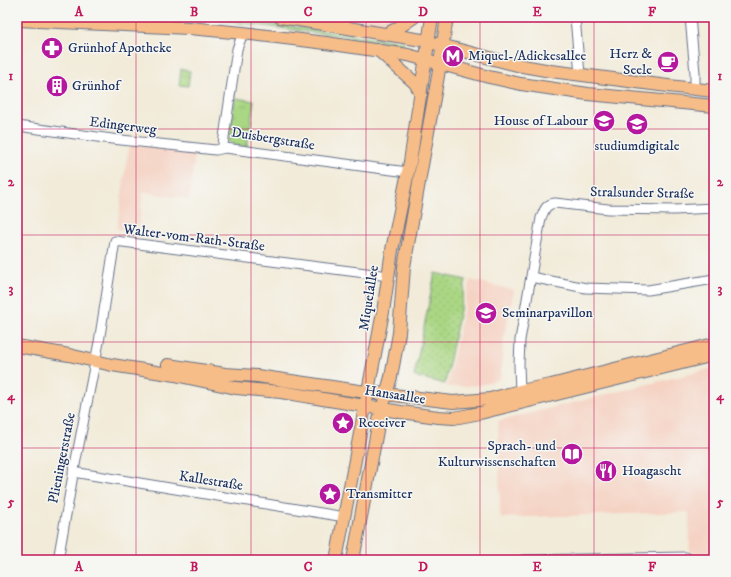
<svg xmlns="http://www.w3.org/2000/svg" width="731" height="577" viewBox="0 0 731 577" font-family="'IM FELL DW Pica',serif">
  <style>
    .built { fill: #f5d2c2 }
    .grass { fill: url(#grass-tufts); stroke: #628371 }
    .garden { fill: url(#garden-dots); stroke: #628371 }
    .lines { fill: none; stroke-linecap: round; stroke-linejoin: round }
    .minor-casing { stroke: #667189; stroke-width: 11 }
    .major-casing { stroke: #667189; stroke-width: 14 }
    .minor { stroke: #fff; stroke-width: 9 }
    .major { stroke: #f7bd88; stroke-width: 12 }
    .grid { fill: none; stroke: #c2185b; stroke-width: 1; stroke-opacity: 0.55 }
    .labels { text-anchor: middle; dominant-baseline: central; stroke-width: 3; stroke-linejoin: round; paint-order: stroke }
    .poi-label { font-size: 14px; fill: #1b2f5e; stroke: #f6f6f2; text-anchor: start }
    .street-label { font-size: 14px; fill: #1b2f5e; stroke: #f6f6f2 }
    .neatline { fill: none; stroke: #c2185b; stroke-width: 1.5 }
    .grid-label { font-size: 13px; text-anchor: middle; font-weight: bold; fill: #c2185b }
  </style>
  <defs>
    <pattern id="grass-tufts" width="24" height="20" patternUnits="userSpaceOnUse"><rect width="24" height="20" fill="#aad784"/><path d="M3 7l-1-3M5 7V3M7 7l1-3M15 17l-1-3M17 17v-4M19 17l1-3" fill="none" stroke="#92b974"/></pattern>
    <pattern id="garden-dots" width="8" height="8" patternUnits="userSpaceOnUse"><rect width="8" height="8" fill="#aad784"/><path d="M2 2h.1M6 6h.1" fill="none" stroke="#92b974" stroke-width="1.8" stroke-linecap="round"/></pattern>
  </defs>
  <rect width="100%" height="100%" fill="#f6f6f2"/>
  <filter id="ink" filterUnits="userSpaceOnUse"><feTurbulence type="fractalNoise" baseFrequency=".025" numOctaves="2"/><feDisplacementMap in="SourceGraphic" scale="8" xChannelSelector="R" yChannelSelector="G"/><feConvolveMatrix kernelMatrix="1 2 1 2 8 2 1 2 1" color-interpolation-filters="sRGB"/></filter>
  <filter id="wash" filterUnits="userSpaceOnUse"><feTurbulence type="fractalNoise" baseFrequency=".012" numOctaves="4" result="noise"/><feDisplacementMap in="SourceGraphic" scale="16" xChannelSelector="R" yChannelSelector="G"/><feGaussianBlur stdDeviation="0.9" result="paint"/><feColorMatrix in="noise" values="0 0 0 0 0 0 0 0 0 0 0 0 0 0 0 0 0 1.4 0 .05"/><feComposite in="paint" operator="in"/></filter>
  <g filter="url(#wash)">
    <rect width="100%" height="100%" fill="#f2ebd9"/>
    <path class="built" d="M341,17h69l-20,9z
      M129,144l66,9 -6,46 -46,-7 -5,40 -21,-3z
      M470,280l44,10 -10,46 -4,43 -19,6 -34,2z
      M714,368v192h-24l-1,-48 -188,6 -1,-7 -2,-90z"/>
    <path class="grass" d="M194,17h31l15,2 164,23v3l-25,-4z
      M181,69l9,2 -2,15 -9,-1z
      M235,98l19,3 -7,46c-6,-1 -15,0 -18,-6z"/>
    <path class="garden" d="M435,273l31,7 -21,104 -31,-8z"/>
  </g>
  <g filter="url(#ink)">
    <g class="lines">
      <g class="minor-casing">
        <path id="minor" d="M575,17l5,58
          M690,17l5,56v16
          M243,33l-6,16 -14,95 2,4 151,20 32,4
          M17,126l95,13 104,11 9,-2
          M531,277l55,11 62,2 66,-11
          M520,391l-1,-26 1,-25 21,-122c4,-9 4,-13 14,-15l53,6 66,1 40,-2
          M73,472l272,45
          M58,560l15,-85 26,-133 16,-101 274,35
          M523,560l163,-3"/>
      </g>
      <g class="major-casing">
        <path id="major" d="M280,17l142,23 68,18 27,7 34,6 117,15 46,5
          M17,20l172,8 54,5 83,10 82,12 81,22 32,7 67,10 126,12
          M386,34l12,-6 16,-11
          M378,50l37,33 6,11
          M17,346l52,9 43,10 63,10 61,13 45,4 120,20 37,5 16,1 26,-5 234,-58
          M168,365l57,9 32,2 102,15 94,11 37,-3 30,-8 31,-6 163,-41
          M336,560l47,-248 9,-62 18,-88 22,-145
          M353,560l26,-140 12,-43 3,-16 5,-28 5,-66 17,-96 17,-95 9,-59"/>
      </g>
      <use href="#minor" class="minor"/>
      <use href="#major" class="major"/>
    </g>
  </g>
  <path class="grid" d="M136,17v543M251,17v543M366,17v543M480,17v543M594,17v543M17,129h697M17,235h697M17,342h697M17,448h697"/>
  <defs>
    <g id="pharmacy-disc" transform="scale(1.15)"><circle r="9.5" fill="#b5179e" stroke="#f6f6f2"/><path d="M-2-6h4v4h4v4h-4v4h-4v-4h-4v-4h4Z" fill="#fff"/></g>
    <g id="metro-disc" transform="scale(1.15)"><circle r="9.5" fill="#b5179e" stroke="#f6f6f2"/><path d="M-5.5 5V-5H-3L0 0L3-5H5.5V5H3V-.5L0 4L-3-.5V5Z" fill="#fff"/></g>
    <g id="cafe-disc" transform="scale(1.15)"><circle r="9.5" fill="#b5179e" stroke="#f6f6f2"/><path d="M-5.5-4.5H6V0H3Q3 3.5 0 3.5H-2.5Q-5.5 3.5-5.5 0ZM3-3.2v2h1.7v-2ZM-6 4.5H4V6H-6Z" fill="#fff"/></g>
    <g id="building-disc" transform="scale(1.15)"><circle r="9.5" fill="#b5179e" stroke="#f6f6f2"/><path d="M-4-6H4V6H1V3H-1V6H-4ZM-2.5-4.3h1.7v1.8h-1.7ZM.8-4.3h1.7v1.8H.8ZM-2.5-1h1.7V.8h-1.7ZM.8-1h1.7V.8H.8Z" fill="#fff"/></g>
    <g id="university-disc" transform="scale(1.15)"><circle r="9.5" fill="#b5179e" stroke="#f6f6f2"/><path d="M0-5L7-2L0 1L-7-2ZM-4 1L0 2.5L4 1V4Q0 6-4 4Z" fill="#fff"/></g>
    <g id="sight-disc" transform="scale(1.15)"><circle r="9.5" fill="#b5179e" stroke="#f6f6f2"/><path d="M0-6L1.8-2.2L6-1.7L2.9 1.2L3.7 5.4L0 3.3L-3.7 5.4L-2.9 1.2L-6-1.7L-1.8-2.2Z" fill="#fff"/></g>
    <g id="library-disc" transform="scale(1.15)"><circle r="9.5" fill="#b5179e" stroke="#f6f6f2"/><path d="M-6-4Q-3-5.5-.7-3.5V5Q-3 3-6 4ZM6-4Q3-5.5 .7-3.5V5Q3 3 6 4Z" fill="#fff"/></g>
    <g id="restaurant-disc" transform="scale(1.15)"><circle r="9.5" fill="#b5179e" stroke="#f6f6f2"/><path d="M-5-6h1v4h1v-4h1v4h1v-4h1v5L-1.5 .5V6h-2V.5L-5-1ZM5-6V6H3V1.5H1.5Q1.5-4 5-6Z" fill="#fff"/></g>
  </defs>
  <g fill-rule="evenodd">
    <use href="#pharmacy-disc" x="52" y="48"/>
    <use href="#metro-disc" x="453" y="56"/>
    <use href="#cafe-disc" x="668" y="62"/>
    <use href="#building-disc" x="57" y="86"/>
    <use href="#university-disc" x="604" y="121"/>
    <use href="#university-disc" x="637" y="124"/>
    <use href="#university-disc" x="486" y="313"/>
    <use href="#sight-disc" x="343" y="423"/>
    <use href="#library-disc" x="572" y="454"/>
    <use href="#restaurant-disc" x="606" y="471"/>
    <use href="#sight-disc" x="330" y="494"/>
  </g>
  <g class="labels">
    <g class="poi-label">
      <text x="68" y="48">Grünhof Apotheke</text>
      <text x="652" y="54" text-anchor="end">Herz &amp;<tspan x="652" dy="16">Seele</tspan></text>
      <text x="468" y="56">Miquel-/Adickesallee</text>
      <text x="72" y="86">Grünhof</text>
      <text x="588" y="121" text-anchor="end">House of Labour</text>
      <text x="637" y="146" text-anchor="middle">studiumdigitale</text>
      <text x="502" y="313">Seminarpavillon</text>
      <text x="358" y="423">Receiver</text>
      <text x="556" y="446" text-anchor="end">Sprach- und<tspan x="556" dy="16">Kulturwissenschaften</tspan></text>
      <text x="622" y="471">Hoagascht</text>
      <text x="346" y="494">Transmitter</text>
    </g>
    <g class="street-label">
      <text transform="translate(123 126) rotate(7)">Edingerweg</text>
      <text transform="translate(273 139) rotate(9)">Duisbergstraße</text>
      <text transform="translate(642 193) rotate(1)">Stralsunder Straße</text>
      <text transform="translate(194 238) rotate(7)">Walter-vom-Rath-Straße</text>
      <text transform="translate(369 298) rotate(-81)">Miquelallee</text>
      <text transform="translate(395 395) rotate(9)">Hansaallee</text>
      <text transform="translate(62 458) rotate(-79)">Plieningerstraße</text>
      <text transform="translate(211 481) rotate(9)">Kallestraße</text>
    </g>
  </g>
  <rect width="731" height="577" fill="none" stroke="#f6f6f2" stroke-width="44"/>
  <rect x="22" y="22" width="687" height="533" class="neatline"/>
  <g class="grid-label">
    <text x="79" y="16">A</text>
    <text x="194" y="16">B</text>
    <text x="308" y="16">C</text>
    <text x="423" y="16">D</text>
    <text x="537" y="16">E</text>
    <text x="652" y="16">F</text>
    <text x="11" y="80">1</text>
    <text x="720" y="80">1</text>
    <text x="11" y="186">2</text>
    <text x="720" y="186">2</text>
    <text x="11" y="293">3</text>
    <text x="720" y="293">3</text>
    <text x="11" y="400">4</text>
    <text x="720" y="400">4</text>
    <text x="11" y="506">5</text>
    <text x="720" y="506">5</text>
    <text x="79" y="571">A</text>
    <text x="194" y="571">B</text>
    <text x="308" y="571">C</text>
    <text x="423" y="571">D</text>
    <text x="537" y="571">E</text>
    <text x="652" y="571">F</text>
  </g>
</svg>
